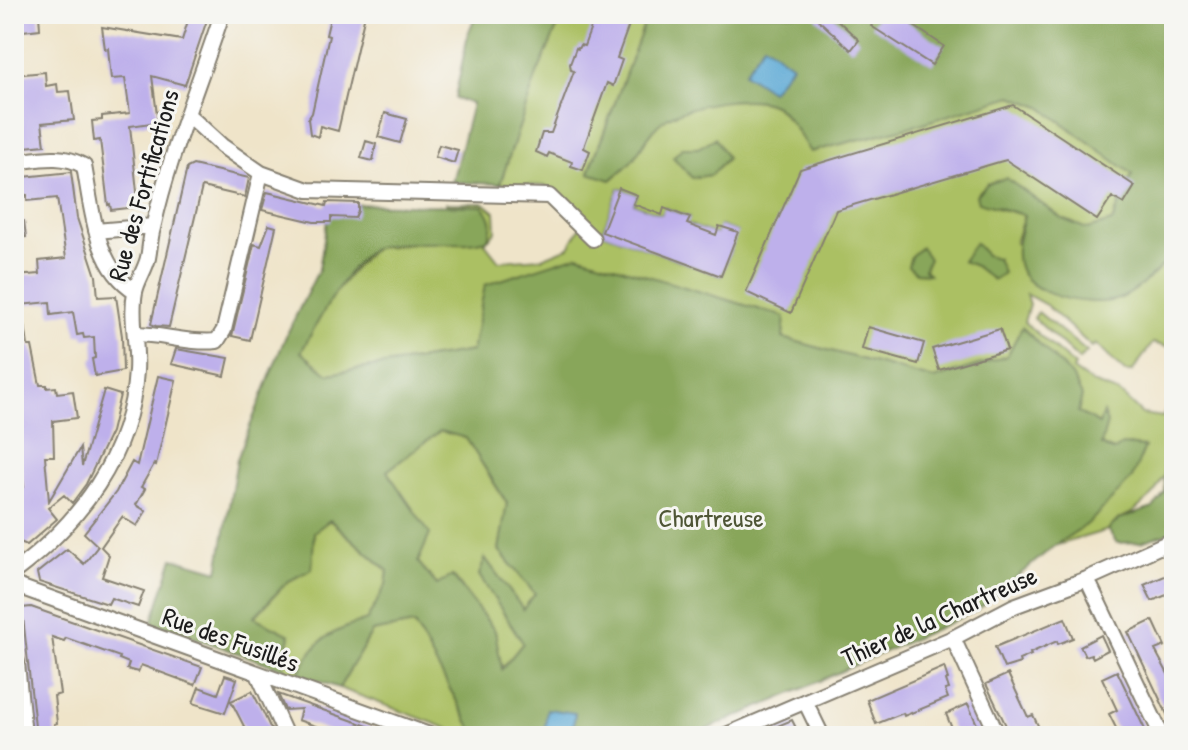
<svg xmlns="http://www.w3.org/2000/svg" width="1188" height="750" viewBox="0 0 1188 750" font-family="'Patrick Hand',sans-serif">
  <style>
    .green { fill: #abc064; stroke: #646e40; stroke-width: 2; fill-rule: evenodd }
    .forest { fill: #88a65a; stroke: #52613b; stroke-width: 2; fill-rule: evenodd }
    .water { fill: #5ca9d5; stroke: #3c6278; stroke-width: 2 }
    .building { fill: #beb0eb }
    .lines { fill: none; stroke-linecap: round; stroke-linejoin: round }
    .minor-casing { stroke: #868072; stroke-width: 18 }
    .primary-casing { stroke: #868072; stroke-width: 24 }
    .minor { stroke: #fff; stroke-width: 14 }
    .primary { stroke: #fff; stroke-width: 20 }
    .labels { text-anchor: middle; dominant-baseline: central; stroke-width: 6; stroke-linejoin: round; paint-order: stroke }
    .street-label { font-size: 26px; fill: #1c1c1c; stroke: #f6f6f2 }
    .park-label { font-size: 26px; fill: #4e5535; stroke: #f6f6f2 }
  </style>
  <rect width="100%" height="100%" fill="#f6f6f2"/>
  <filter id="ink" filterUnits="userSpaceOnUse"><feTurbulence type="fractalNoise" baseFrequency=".0125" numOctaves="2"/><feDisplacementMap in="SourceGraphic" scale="16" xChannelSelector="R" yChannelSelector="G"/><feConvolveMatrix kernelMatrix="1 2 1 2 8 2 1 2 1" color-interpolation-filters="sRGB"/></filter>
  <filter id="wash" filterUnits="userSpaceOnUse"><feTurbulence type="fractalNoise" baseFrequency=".006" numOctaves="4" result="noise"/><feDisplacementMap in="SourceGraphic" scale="32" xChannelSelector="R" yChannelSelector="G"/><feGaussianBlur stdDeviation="1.8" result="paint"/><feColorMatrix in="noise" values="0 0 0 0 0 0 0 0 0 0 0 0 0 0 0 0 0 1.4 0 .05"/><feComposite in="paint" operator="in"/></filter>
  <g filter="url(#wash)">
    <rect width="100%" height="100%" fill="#efe4c9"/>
    <path class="green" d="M563,14h85l-59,158 22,8c8,-7 17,-14 23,-22 9,-13 17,-31 31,-39 22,-15 86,-28 110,-13 5,3 9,10 13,14l224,-24 29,11 92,66 -21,49c-7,3 -16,8 -24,7 -25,-2 -62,-35 -82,-50l-10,29 28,7 -9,28 137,33 22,-22v95l-21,-6 -21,29h-7l-30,-28 -3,3 -46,-42 -20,-11 3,11 -5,17 51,44 -2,4 19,13 28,10 22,21 21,3 11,-28v41l-10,32v14l-11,19 -21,18 -13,6 -11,11 -54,16 36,-24 54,-74 -15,-3 -16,6 -12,-6 2,-30 -4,9 -22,-12 -55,-84 -15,28 -73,23 -151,-41 1,-21 -311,34 -145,23 -27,-22 29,-52 27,-35 17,-17 43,-5 66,-37 -37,-1v-2h38l11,9 1,19 -11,12 14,18 43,-3 27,-11 16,-28 -40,-33 -45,-2 37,-110zM619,188l18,7 -4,9 29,11 3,-7 24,9 -2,7 29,11 4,-9 17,6 -16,44 -119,-44z
      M1038,312l49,40 -8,8 -45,-42z
      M440,431l26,7 41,66 -8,46 36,44 -12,16 -37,-51 -7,16 44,68 -22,27 -6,-39 -42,-55 -16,9 -20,-24 -30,-90z
      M329,520l59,51 -2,15 -19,34c-38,13 -50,17 -69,54l-15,-5 7,-34 -36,-17 33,-36 25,-13 2,-37z
      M414,624l62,112h-8l-129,-48 33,-56z"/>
    <path class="forest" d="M476,14h87l-26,60 -37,110 -48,-2 20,-78 -17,-6 13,-64z
      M648,14h526v240c-14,14 -40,42 -59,46 -27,7 -90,-4 -97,-36 -4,-19 3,-31 6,-49l-46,-13 -2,-7 11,-11 19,-6 57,41 24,10 25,-7 20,-48 -91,-67 -29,-11 -92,28 -110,28c-9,-14 -20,-34 -33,-45 -21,-16 -93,-2 -113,13 -13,9 -21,26 -31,39 -6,8 -14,14 -22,21l-22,-7z
      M715,138l12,20 -16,17 -19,3 -19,-21 9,-9h16z
      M334,204l149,2c10,13 11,19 4,34 -22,6 -44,2 -67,3 -13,0 -31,1 -44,5 -24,7 -62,81 -75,104l27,22 144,-23 13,-66 93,-30 207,62 -2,21 151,41 73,-23 15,-29 50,49 10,20 -4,16 21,12 4,-11 4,10 -6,22 12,6 9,-6 23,2 -13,31 -42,44 -36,24 -78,65 -181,81 -104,44h-215l-62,-112 -42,8 -33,56 -41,-14c19,-37 31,-41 69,-54l19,-35 2,-14 -58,-51 -16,12 -2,37 -25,13 -33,35 36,18 -7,34 -131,-46 21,-65 45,13 19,-112 48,-121 34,-69 8,-48zM440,431l26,7 41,65 -8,47 36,44 -12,15 -38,-51 -6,17 44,68 -21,26 -7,-38 -43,-55 -15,9 -19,-23 12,-28 -43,-63z
      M975,243l11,12 11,3 6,15 -10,7 -18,-14 -13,-5z
      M921,247l8,12 -5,10 5,5 -13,-1 -8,-7 3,-10z
      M1174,430v101l-33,11 -24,1 -9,-13 11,-11 34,-11 12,-16 -1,-29z"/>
    <path class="water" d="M764,44l28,21 -21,26 -27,-18z
      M547,709l28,4 -3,23h-28z"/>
    <g id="blocks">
      <path class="building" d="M39,14l1,15 -26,3v-16z
        M190,14h19l-24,71 -33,-9 6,46 -28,4 8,75 -2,6 -25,3 -1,-6 -2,1 -8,-65 -6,1 -2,-20 10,-1v-4l28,-3 -5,-35 -14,1 -3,-31 -3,1 -3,-22 80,13z
        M331,14h34l-27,117 -18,-5 -2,11 -8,-3 -2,-15 4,-6 17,-77 -3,-1z
        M596,14h37l-16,44 5,2 -9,26 -6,-3 -22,61 -1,4 6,3 -7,19 -12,-4 1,-4 -23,-9 -2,4 -11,-5 6,-19h9l23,-62 -3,-1 -1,-6 6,-16 2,1 2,-4 4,1z
        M812,14h19l28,26 -8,10z
        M879,14h17l48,32 -12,19 -61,-39z
        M45,72l1,14 11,-2 1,8 12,-1 4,29 -32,3 3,22 -31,3v-73z
        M1013,105l122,81 -11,18 -12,-7 -15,23 -91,-60 -7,2 -163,48 -45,103 -45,-21 54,-123z
        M385,113l22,6 -7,24 -22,-6z
        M366,141l10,3 -3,17 -12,-3z
        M439,145l19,5 -4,13 -19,-6z
        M193,165l56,13 -4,19 -43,-10 -33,140 -13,-1 -5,-2 36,-156z
        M71,172l6,46 19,58 2,21 18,-1 6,40 1,35 -28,5 -3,-17 3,-1 -1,-21 -10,1 -1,-4 -6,1 -4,-23 -22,3 -1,-13 -30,3 -1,-10 -5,1v-20l26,-2 -1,-13 27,-3 -9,-60 -30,3v-6l-13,-1v-16z
        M619,188l18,7 -4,9 29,11 2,-7 26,10 -3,6 29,11 3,-9 19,6 -17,44 -119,-44z
        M267,192l59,14 1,-4 31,1v8l-3,7 -24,-1v5h-17l-52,-12z
        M24,221l2,16 -12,1v-16z
        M269,225l7,2 -26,113 -18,-4 22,-92 7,2z
        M25,324l3,22h4l8,39h7v3l9,-1 1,6 16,-2 4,27 -24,3 1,35h-9l4,45 31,-53 2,18 22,-76 16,5 -9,37 -25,52 -14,19 -8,-8 -16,13 9,11 -30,26 -7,-3 -6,-53 10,-2 -6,-40 -2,-10 -2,1v-113z
        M868,327l56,16 -6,21 -56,-15z
        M1000,329l7,21 -68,20 -7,-21z
        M176,349l53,9 -4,18 -54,-12z
        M158,376l18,4 -20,85 -2,-1 -13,23 4,2 -9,16 10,6 -9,15 -15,-9 -21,30 8,8 -7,22 42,14 -6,16 -27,-9 -3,6 -69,-22 -2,-9 30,-24 17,15 14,-18 -14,-13 32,-41 16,-30 5,3z
        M1174,572v20l-22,9 -8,-16z
        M31,607l171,60 -7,18 -54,-20 -3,7 -11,-3 2,-6 -10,-4 1,-2 -54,-19 -2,3 -12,-4 8,57 -6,2 3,27 -3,1 1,12h-19l-14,-128z
        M1065,618l8,20 -15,6 -1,-3 -27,12 1,2 -12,5 1,3 -16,5 -9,-21z
        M1153,620l12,26 -10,4 19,35v44l-46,-97z
        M1101,635l7,15 -15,8 -2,-4 -6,2 -5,-10z
        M944,667l4,12 -2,1 3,9 -4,1 3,8 -44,18 -1,-3 -27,11 -9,-24z
        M1117,671l13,27 18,38h-28l-11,-22 8,-4 -15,-32z
        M1008,674l20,43 5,-2 10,21h-32l-25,-52z
        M225,675l12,4 -12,34 -32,-10 6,-16 19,7z
        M252,691l11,21 11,24h-25l-18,-35z
        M278,694l112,40v2h-45l-47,-16 3,-11 -16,1z
        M968,704l4,9 10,23h-23l-3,-6 -3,1 -7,-17z
        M792,720l8,16h-47z"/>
    </g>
  </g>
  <g filter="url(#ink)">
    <use href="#blocks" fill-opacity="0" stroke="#868072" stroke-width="2"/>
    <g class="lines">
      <g class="minor-casing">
        <path id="minor" d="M188,115l34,31 39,27 47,17 241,6 44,43
          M14,162c25,-3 48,-9 70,4 8,42 11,101 51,125
          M96,231l57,-5
          M135,334c28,0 54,10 82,7l7,-11 37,-157
          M14,572c65,-49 117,-116 122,-201 2,-26 -6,-54 -1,-79 2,-11 10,-22 13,-34 2,-10 2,-20 5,-30 16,-73 46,-143 69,-214
          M1087,579l75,157
          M14,585l418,151
          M953,638l45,98
          M258,674l28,62
          M805,701l17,35
          M724,736l229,-98 61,-32 73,-27 87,-39"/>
      </g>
      <g class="primary-casing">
        <path id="primary" d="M14,663l7,73"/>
      </g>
      <use href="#minor" class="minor"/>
      <use href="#primary" class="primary"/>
    </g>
  </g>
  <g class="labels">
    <g class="street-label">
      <text transform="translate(143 185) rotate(-74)">Rue des Fortifications</text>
      <text transform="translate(939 616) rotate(-24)">Thier de la Chartreuse</text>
      <text transform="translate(231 639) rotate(20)">Rue des Fusillés</text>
    </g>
    <g class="park-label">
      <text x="711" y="517">Chartreuse</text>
    </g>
  </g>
  <rect width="1188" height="750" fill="none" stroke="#f6f6f2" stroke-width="48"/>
</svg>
